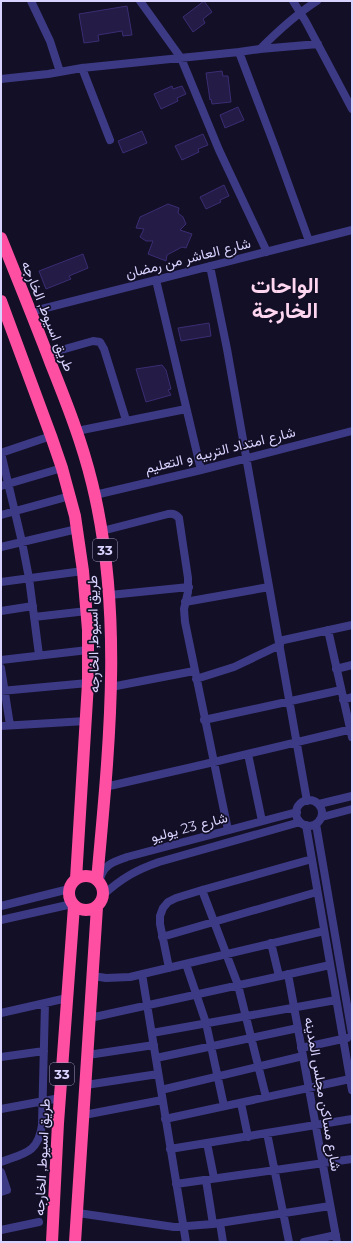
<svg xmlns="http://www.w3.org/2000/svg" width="353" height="1243" viewBox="0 0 353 1243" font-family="Montserrat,Vazirmatn,sans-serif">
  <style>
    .building { fill: #241b47; stroke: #3b2d73 }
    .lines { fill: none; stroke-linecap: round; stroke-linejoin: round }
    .street { stroke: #3d3a85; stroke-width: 8 }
    .highway { stroke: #ff4fa3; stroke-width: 12 }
    .labels { text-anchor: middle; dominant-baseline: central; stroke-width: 3.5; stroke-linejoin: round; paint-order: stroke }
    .shield { fill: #130f26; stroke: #9e99be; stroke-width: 1 }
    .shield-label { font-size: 13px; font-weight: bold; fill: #d9d4ff }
    .street-label { font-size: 14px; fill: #d9d4ff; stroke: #130f26 }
    .town-label { font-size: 22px; font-weight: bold; fill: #ffd6f0; stroke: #130f26 }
  </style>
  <rect width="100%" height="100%" fill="#130f26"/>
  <path class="building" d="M204,1l8,11 -9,7 2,4 -12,9 -10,-15z
    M127,6l5,29 -9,1 -1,-5 -24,4 1,6 -15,2 -5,-29z
    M222,71l1,5h5l3,26 -19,2 -1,-5 -1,1 -4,-27z
    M172,86l1,3 9,-3 4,8 -9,4 1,3 -17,8 -7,-15z
    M238,107l6,13 -19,8 -5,-13z
    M142,131l5,12 -24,10 -5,-12z
    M203,134l5,11 -10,4 1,3 -17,8 -7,-14z
    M224,185l5,11 -9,4 1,2 -15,7 -6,-12z
    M168,204l11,4 -1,5 5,4 3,7 -6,6 12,4 -6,14 -4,-1 -15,8 -1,6 -18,-7 5,-13h-7l-6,-4 4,-8 -8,-1 4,-11z
    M83,254l5,14 -19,8 2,3 -25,10 -7,-18z
    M209,323l2,13 -30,5 -3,-13z
    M162,365l4,5 5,19 -3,1 3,5 -25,7 -10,-33z"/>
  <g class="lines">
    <path class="street" d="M31,1l19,40 10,31
      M140,1l41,57 38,92 48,102
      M293,1l13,21 46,87
      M260,49c18,-18 35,-34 57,-48
      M82,68l28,72
      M1,79l47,-5 34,-6 157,-16
      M309,241l-34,-94 -36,-95 21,-3 58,-5
      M210,266l17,83 80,452
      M156,280l45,190
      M30,312l322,-82
      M47,354l46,-13 7,1 4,7 22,71
      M77,431l109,-22
      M1,486l61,-18
      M95,495l106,-25 151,-39
      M1,515l69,-19
      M102,531l66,-17c5,-1 8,0 11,4l9,60v14l-4,17 1,13 43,208
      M1,547l76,-18
      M1,582l82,-11
      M110,595l79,-8
      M185,602l84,-15
      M1,611l32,-5
      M34,617l53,-6
      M328,630l24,107
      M279,641l73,-16
      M39,655l-10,-77 -7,-36 -21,-89 50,-17
      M1,660l87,-10
      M1,668l9,57
      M336,669l16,-4
      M196,679l38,-12 46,-22
      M111,687l83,-16
      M1,691l87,-8
      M343,700l9,-3
      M204,720l137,-30
      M1,726l85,-5
      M248,754l14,67
      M105,787l109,-25 138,-33
      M296 813a13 13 0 1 1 26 0a13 13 0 1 1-26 0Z
      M319,804l33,-8
      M322,817l30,-8
      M316,824l36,210
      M306,825l46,265
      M100,879c4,-15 14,-17 27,-22l170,-45
      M202,890l36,95 28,112
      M103,895c19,-17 33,-25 56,-33l141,-40
      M1,906l68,-17
      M1,920l71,-16
      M162,937l155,-45
      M271,943l8,33
      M186,964l20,59 18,83
      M169,968l-9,-44v-8l3,-8 5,-6 8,-4 26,-8 110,-31
      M142,974l44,268
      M288,974l49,268
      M93,976l13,2 24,-1 194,-46
      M1,1013l66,-15
      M90,1018l240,-53
      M152,1033l184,-33
      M301,1048l46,-10
      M88,1055l66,-10
      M1,1057l43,-6
      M156,1058l142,-30
      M86,1085l72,-11
      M161,1090l142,-34
      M241,1103l7,34
      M1,1109l59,-11
      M84,1115l78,-15
      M165,1119l185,-40
      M267,1133l22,109
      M207,1143l7,35
      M170,1149l182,-30
      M1,1162c24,-9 37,-9 41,-37l3,-122
      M1,1172l6,18 -6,2
      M206,1180l7,44
      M176,1184l176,-25
      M78,1213l96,14 39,-3 117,-18
      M220,1223l3,19
      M1,1230l38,-8
      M304,1242l32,-7"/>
    <path class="highway" d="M1,238c17,42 34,84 50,126 16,40 31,78 41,119 32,130 17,265 5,397
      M1,301l50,135 11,32 13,48 8,55 5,59v53l-12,196
      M69 893a17 17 0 1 1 34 0a17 17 0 1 1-34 0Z
      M52,1242l6,-119 16,-217
      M75,1242l22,-335"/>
  </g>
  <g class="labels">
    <g class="shield">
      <rect x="93" y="539" width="24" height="22" rx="3"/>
      <rect x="50" y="1063" width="24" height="22" rx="3"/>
    </g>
    <g class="shield-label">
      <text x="105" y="550">33</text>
      <text x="62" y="1074">33</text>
    </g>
    <g class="street-label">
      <text transform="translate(188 258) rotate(-14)">شارع العاشر من رمضان</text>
      <text transform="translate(48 316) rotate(68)">طريق اسيوط, الخارجه</text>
      <text transform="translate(220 450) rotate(-14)">شارع امتداد التربيه و التعليم</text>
      <text transform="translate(93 634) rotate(-91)">طريق اسيوط, الخارجه</text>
      <text transform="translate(189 827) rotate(-15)">شارع 23 يوليو</text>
      <text transform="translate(323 1094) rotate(80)">شارع مساكن مجلس المدينه</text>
      <text transform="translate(42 1157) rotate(-87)">طريق اسيوط, الخارجه</text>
    </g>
    <g class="town-label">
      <text x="285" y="285">الواحات<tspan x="285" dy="25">الخارجة</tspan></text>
    </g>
  </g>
  <rect width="353" height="1243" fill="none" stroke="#d9d4ff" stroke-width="4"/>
</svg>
